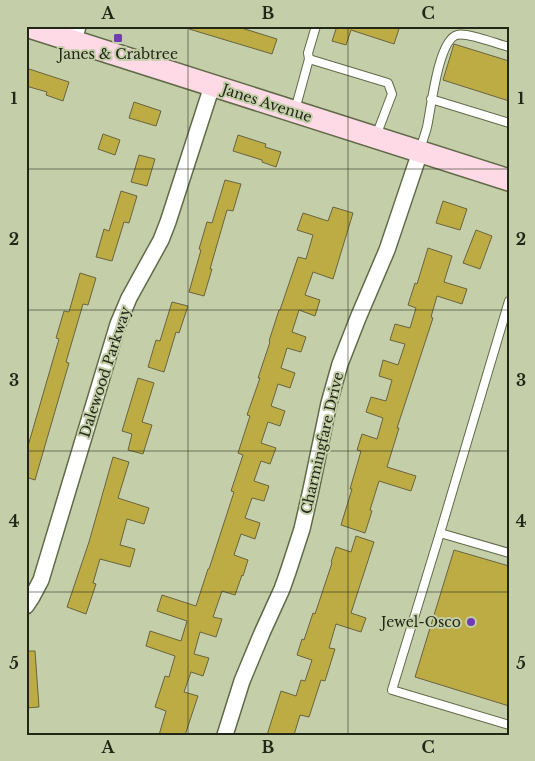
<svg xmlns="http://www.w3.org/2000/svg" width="535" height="761" viewBox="0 0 535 761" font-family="'Libre Baskerville',serif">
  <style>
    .building { fill: #bcac43; stroke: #696440 }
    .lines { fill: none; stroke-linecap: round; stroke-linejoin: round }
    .lane-casing { stroke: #616a48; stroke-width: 10 }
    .street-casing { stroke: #616a48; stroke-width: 18 }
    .secondary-casing { stroke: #616a48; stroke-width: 24 }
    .lane { stroke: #fff; stroke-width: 8 }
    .street { stroke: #fff; stroke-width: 15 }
    .secondary { stroke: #fedae6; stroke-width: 21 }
    .grid { fill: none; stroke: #222617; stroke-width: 1; stroke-opacity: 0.55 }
    .poi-dot { fill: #713cb2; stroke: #c4cfa9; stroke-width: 2 }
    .labels { text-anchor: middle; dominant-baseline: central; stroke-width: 4; stroke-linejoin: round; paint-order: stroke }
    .poi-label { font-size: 14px; fill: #222617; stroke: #c4cfa9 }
    .street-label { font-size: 14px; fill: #222617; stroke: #c4cfa9 }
    .neatline { fill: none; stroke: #222617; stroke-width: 2 }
    .grid-label { font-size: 16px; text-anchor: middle; font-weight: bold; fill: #222617 }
  </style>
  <rect width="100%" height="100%" fill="#c4cfa9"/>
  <path class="building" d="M190,26h45l42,13 -5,15 -83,-25z
    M337,26h63l-6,18 -43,-14 -5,15 -14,-4z
    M454,44l55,17v40l-66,-21z
    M26,68l43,14 -6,19 -17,-6 1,-3 -21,-6z
    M134,102l27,9 -5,15 -27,-8z
    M103,134l17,6 -5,15 -17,-6z
    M238,135l28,9 -1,3 16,5 -5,15 -14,-5v-2l-29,-9z
    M139,155l16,4 -8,27 -16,-4z
    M225,180l16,4 -8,27 -6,-1 -17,59h2l-8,27 -15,-4 12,-42 -2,-1 8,-27 5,1z
    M121,191l16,5 -8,27 -5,-1 -12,39 -16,-4 8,-28 5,2z
    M443,201l24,8 -7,21 -24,-7z
    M333,207l20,6 -20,66 -20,-7 -8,23 15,5 -5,16 -16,-6 -7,22 14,5 -5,15 -14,-4 -6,20 14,5 -5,15 -12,-4 -7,22 14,5 -5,15 -12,-4 -7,21 15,5 -6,16 -9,-3 -7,20 15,5 -5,15 -12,-3 -7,20 15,5 -5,16 -14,-5 -7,21 14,5 -5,16 -1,-1 -7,20 -13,-4 -9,26 9,2 -6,18 -16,-5 -6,22 15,4 -6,18 -12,-4 -7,20 14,4 -13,39h-26l7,-24 -11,-4 10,-31 4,1 6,-21 -29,-10 4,-15 31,10 6,-20 -30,-10 5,-16 34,11 12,-37h1l25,-77 -3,-1 12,-36 -5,-2 12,-37 -3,-1 13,-37h-2l12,-36 -1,-1 10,-31h1l18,-53 8,2 7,-24 -16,-5 6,-17 25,8z
    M476,230l16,6 -12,33 -17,-6z
    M428,248l24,8 -8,26 23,7 -5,15 -25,-8 -6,21 2,1 -36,110h2l-12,39 29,9 -5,15 -32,-10 -9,29 2,1 -7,22 -24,-8 11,-36h-2l11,-38 -4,-1 5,-16 15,5 6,-21 -17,-6 5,-15 15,4 6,-21 -13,-4 4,-16 15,5 7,-21 -15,-4 5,-16 15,4 6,-20 -8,-3 7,-22 2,1z
    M80,273l16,5 -8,27 -5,-1 -17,58 3,1 -34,117 -9,-3v-24l33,-114 -3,-1 8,-27 5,1z
    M172,302l16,4 -9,27 -3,-1 -12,40 -16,-5 8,-27 4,1z
    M138,378l16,5 -12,39 10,3 -9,29 -15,-4 4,-16 -10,-3z
    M113,457l16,5 -11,36 31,10 -5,16 -17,-5 -7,26 15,4 -5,18 -30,-8 -7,24 3,1 -10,30 -19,-7 22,-65z
    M356,536l18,6 -23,71 15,5 -5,14 -25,-8 -7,24 6,1 -10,32 -4,-1 -12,37 -9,-2 -6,20h-27l14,-44 15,5 5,-16 4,1 7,-21 -15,-5 5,-16 2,1 9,-27 2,1 17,-51 -1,-1 5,-15 15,5z
    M454,550l55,16v140l-94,-29z
    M26,651h9l4,56 -13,1z"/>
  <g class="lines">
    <g class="lane-casing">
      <path id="lane" d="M309,59l-1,-6 8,-27
        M431,99l78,24
        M295,110l14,-51 79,24 4,11 -16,42
        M420,150c2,-8 5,-15 7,-23 4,-17 11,-87 30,-92 10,-3 40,9 52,12
        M509,301l-69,232 69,20
        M440,533l-48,157 117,35"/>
    </g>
    <g class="street-casing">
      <path id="street" d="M74,42l4,-16
        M26,606l6,-9 9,-17 77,-256 11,-26 32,-58 7,-18 44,-136
        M225,735l17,-54 20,-48 20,-44 6,-17 14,-43 8,-35 19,-91 11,-39 18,-46 29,-68 33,-98"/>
    </g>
    <g class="secondary-casing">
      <path id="secondary" d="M26,26l483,154"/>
    </g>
    <use href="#lane" class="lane"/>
    <use href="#street" class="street"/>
    <use href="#secondary" class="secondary"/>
  </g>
  <path class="grid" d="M188,26v709M348,26v709M26,169h483M26,310h483M26,451h483M26,592h483"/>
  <g class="poi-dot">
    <rect x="113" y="33" width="10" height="10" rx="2.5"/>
    <circle cx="471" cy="622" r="5"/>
  </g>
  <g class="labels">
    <g class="poi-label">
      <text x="118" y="54">Janes &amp; Crabtree</text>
      <text x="461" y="622" text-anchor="end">Jewel-Osco</text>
    </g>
    <g class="street-label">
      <text transform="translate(267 103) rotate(18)">Janes Avenue</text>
      <text transform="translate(105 372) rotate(-72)">Dalewood Parkway</text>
      <text transform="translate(322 443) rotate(-77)">Charmingfare Drive</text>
    </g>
  </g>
  <rect width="535" height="761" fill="none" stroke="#c4cfa9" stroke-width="55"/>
  <rect x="28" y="28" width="480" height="706" class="neatline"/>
  <g class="grid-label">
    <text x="108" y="19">A</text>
    <text x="268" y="19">B</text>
    <text x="428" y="19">C</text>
    <text x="14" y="104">1</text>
    <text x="521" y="104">1</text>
    <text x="14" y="245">2</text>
    <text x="521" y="245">2</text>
    <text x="14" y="386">3</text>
    <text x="521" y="386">3</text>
    <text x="14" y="527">4</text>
    <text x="521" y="527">4</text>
    <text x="14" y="669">5</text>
    <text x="521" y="669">5</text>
    <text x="108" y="753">A</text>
    <text x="268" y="753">B</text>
    <text x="428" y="753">C</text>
  </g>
</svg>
